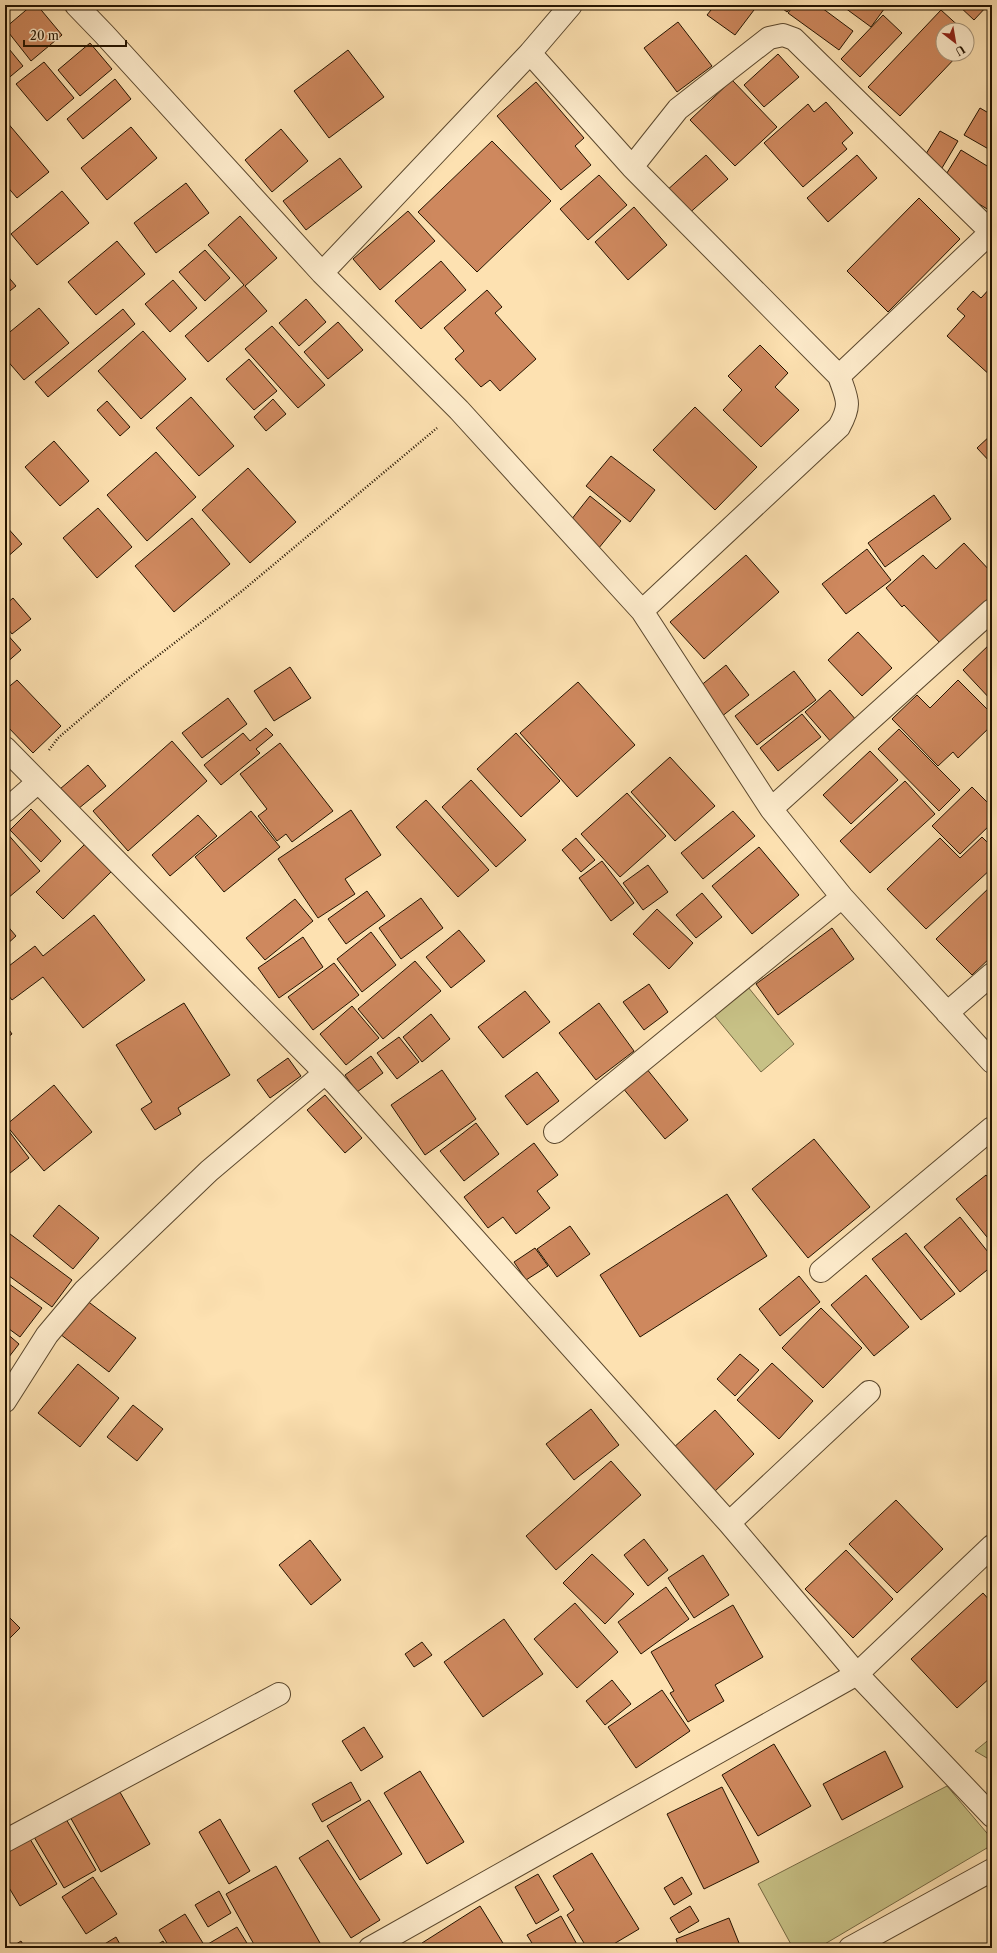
<svg xmlns="http://www.w3.org/2000/svg" width="997" height="1953" viewBox="0 0 997 1953" font-family="'Libre Caslon Text',serif">
  <style>
    .green { fill: #c7c186; stroke: #766a44 }
    .building { fill: #ce885e; stroke: #241401 }
    .lines { fill: none; stroke-linecap: round; stroke-linejoin: round }
    .minor-casing { stroke: #5a472d; stroke-width: 24 }
    .path { stroke: #241401; stroke-width: 2.5; stroke-dasharray: 1 2; stroke-linecap: butt }
    .minor { stroke: #feeccc; stroke-width: 22 }
  </style>
  <rect width="100%" height="100%" fill="#fde1b1"/>
  <filter id="stains"><feTurbulence type="fractalNoise" baseFrequency=".005" numOctaves="4"/><feColorMatrix values="0 0 0 0 .2 0 0 0 0 .09 0 0 0 0 .02 0 0 0 .5 -.17"/></filter>
  <radialGradient id="worn" r=".72"><stop offset=".6" stop-color="#630" stop-opacity="0"/><stop offset="1" stop-color="#630" stop-opacity=".3"/></radialGradient>
  <path class="green" d="M748,987l46,57 -33,28 -47,-57z
    M992,1737v24l-17,-10z
    M947,1786l45,53v6l-174,103h-25l-35,-64z"/>
  <path class="building" d="M32,5h5l25,30 -31,26 -26,-33z
    M715,5h32l7,5 -19,25 -28,-20z
    M778,5h15l-6,7z
    M794,5h24l35,26 -14,19 -51,-37z
    M841,5h46l-16,22z
    M958,5h30l-14,15z
    M941,10l22,20h-20v24h16l-59,62 -32,-29z
    M883,15l19,18 -42,44 -19,-18z
    M678,22l34,44 -35,26 -33,-44z
    M90,43l22,26 -32,27 -22,-26z
    M5,44l18,22 -18,15z
    M348,50l36,47 -55,41 -35,-47z
    M778,54l21,23 -35,30 -20,-22z
    M44,62l30,36 -27,23 -31,-37z
    M115,79l16,20 -48,40 -16,-20z
    M732,80l45,47 -42,39 -45,-46z
    M536,82l48,56 -9,8 16,19 -30,25 -64,-74z
    M826,102l27,31 -11,10 5,6 -44,38 -39,-44 44,-39 6,8z
    M980,108l12,7v36l-28,-16z
    M6,121l43,51 -32,26 -12,-14z
    M131,127l26,31 -50,42 -26,-32z
    M281,129l27,32 -36,31 -27,-32z
    M940,131l18,10 -19,32 -18,-11z
    M492,141l59,60 -74,71 -59,-60z
    M961,150l31,19v43l-50,-31z
    M706,155l22,24 -42,37 -21,-24z
    M857,155l20,23 -49,44 -21,-24z
    M340,158l22,29 -56,43 -23,-29z
    M599,175l28,30 -39,35 -28,-31z
    M186,183l23,30 -53,40 -22,-30z
    M62,191l27,32 -52,42 -26,-31z
    M919,198l41,41 -72,73 -41,-41z
    M634,207l33,38 -39,35 -33,-38z
    M408,211l27,30 -55,49 -27,-31z
    M240,216l37,42 -32,28 22,25 -59,51 -23,-26 59,-51 -36,-40z
    M117,241l28,33 -49,41 -28,-33z
    M205,250l25,28 -25,23 -26,-29z
    M441,261l25,29 -45,39 -26,-28z
    M5,273l11,13 -11,9z
    M173,280l24,28 -27,24 -25,-28z
    M992,286v91l-45,-41 18,-20 -8,-7 16,-18 8,7z
    M487,290l15,17 -7,6 41,46 -36,32 -10,-11 -9,7 -26,-28 9,-8 -20,-23z
    M306,299l20,23 -27,24 -20,-23z
    M39,308l30,35 -45,37 -19,-22v-22z
    M123,309l12,15 -87,73 -13,-15z
    M338,322l25,28 -35,29 -24,-27z
    M272,326l53,59 -27,23 -53,-59z
    M143,331l43,48 -45,40 -43,-48z
    M760,345l28,28 -13,14 24,23 -38,37 -38,-37 19,-20 -14,-14z
    M249,359l28,32 -23,19 -28,-31z
    M191,397l43,49 -35,30 -43,-48z
    M273,399l13,15 -20,17 -12,-14z
    M107,401l23,26 -10,9 -23,-26z
    M695,407l62,60 -42,43 -62,-60z
    M992,434v30l-15,-16z
    M54,441l35,40 -29,25 -35,-39z
    M156,452l40,45 -49,44 -40,-46z
    M611,456l44,34 -25,32 -44,-36z
    M248,468l48,54 -46,41 -48,-53z
    M934,495l17,24 -66,48 -17,-24z
    M590,496l31,25 -23,28 -31,-24z
    M98,508l34,39 -35,31 -34,-40z
    M192,518l38,46 -56,48 -39,-46z
    M5,525l17,19 -17,15z
    M964,543l28,30v25l-51,46 -37,-39 -2,2 -16,-19 37,-33 13,14z
    M867,549l24,31 -45,34 -24,-30z
    M746,555l33,37 -75,67 -34,-37z
    M13,598l18,21 -19,15 -7,-9v-20z
    M5,632l16,18 -16,14z
    M858,632l34,36 -30,28 -34,-36z
    M992,642v59l-29,-31z
    M726,665l23,30 -28,22 -22,-30z
    M290,667l21,31 -37,23 -20,-30z
    M794,671l22,29 -59,45 -22,-29z
    M17,680l44,46 -28,27 -28,-29v-34z
    M958,680l34,34v11l-34,33 -5,-6 -15,14 -46,-47 25,-24 13,13z
    M578,682l57,63 -58,52 -57,-64z
    M830,690l27,31 -25,22 -27,-31z
    M228,698l19,26 -45,34 -20,-25z
    M802,714l19,23 -43,34 -18,-23z
    M266,728l7,7 -17,14 4,4 -39,32 -17,-20 39,-32 7,8z
    M899,729l61,61 -21,21 -61,-62z
    M516,733l44,48 -39,36 -44,-48z
    M172,741l35,40 -79,70 -35,-40z
    M280,743l53,68 -41,31 -6,-8 -9,7 -19,-25 9,-7 -27,-35z
    M870,751l28,29 -47,44 -28,-29z
    M670,757l45,49 -40,35 -44,-49z
    M88,765l18,21 -28,23 -18,-20z
    M471,780l55,60 -30,27 -54,-60z
    M905,781l30,33 -65,59 -30,-32z
    M972,787l20,20v16l-32,31 -28,-28z
    M627,793l39,43 -46,41 -39,-43z
    M426,800l63,70 -31,27 -62,-70z
    M31,809l30,32 -20,21 -31,-32z
    M351,810l30,45 -36,24 10,15 -37,24 -40,-59z
    M251,811l29,36 -56,45 -29,-35z
    M733,811l22,25 -52,43 -22,-26z
    M198,815l19,21 -47,40 -18,-21z
    M5,831l35,40 -32,27 -3,-4z
    M982,837l10,10v21l-66,61 -39,-40 53,-51 20,20z
    M576,838l19,22 -14,12 -19,-22z
    M85,844l27,27 -49,48 -27,-27z
    M759,847l40,48 -47,39 -40,-48z
    M602,861l32,42 -23,18 -32,-43z
    M648,865l20,27 -25,18 -20,-27z
    M992,885v71l-20,19 -36,-36z
    M367,891l18,25 -39,28 -18,-25z
    M702,893l20,24 -26,21 -20,-23z
    M421,898l22,30 -42,31 -22,-31z
    M295,899l18,22 -48,39 -19,-22z
    M657,909l36,34 -24,26 -36,-35z
    M94,915l51,65 -62,48 -40,-51 -31,23 -7,-9v-22l30,-23 8,10z
    M5,923l11,13 -11,10z
    M832,928l22,31 -76,56 -22,-31z
    M459,930l26,31 -34,27 -25,-31z
    M371,932l25,33 -34,27 -25,-33z
    M303,937l20,30 -44,31 -21,-30z
    M415,961l26,30 -58,48 -25,-30z
    M334,963l25,32 -46,35 -25,-33z
    M649,984l19,28 -24,18 -21,-28z
    M525,991l25,31 -47,36 -25,-31z
    M184,1003l46,72 -52,33 3,6 -26,16 -14,-21 11,-7 -36,-57z
    M599,1003l35,48 -38,29 -37,-47z
    M352,1006l27,32 -33,27 -26,-31z
    M431,1014l19,25 -28,23 -19,-25z
    M5,1024l7,10 -7,5z
    M399,1037l20,25 -22,17 -20,-26z
    M371,1056l12,17 -26,19 -12,-17z
    M288,1058l13,18 -31,22 -13,-18z
    M646,1068l42,52 -23,19 -43,-52z
    M442,1070l34,49 -51,36 -34,-50z
    M537,1072l22,29 -32,24 -22,-29z
    M54,1085l38,47 -48,39 -38,-46z
    M325,1095l37,43 -17,15 -38,-43z
    M476,1123l23,31 -35,27 -24,-30z
    M5,1126l24,32 -24,19z
    M814,1139l56,68 -62,51 -56,-69z
    M534,1143l24,32 -21,16 13,17 -34,26 -13,-17 -15,11 -24,-31z
    M986,1175l6,7 -1,60 -35,-43z
    M727,1194l40,62 -127,81 -40,-62z
    M59,1205l40,33 -26,31 -40,-33z
    M960,1217l32,40v9l-32,26 -36,-45z
    M570,1226l20,28 -33,23 -20,-28z
    M906,1233l49,61 -34,26 -49,-61z
    M10,1234l62,46 -20,27 -47,-34v-33z
    M535,1248l13,18 -22,14 -12,-18z
    M866,1275l43,52 -35,29 -43,-51z
    M799,1276l21,26 -40,34 -21,-27z
    M5,1281l37,27 -22,29 -15,-11z
    M86,1300l50,38 -27,34 -49,-38z
    M821,1308l41,40 -39,40 -41,-40z
    M5,1332l14,12 -14,18z
    M740,1354l19,16 -24,26 -18,-17z
    M772,1363l41,38 -34,38 -42,-39z
    M78,1364l41,34 -39,49 -42,-34z
    M133,1405l30,24 -26,32 -30,-24z
    M591,1409l28,36 -45,35 -28,-36z
    M715,1410l39,44 -41,39 -41,-44z
    M611,1461l30,34 -85,75 -30,-34z
    M896,1500l47,49 -46,44 -48,-49z
    M644,1539l24,31 -20,16 -24,-31z
    M310,1540l31,40 -30,25 -32,-40z
    M846,1550l47,49 -40,39 -48,-49z
    M592,1554l42,40 -29,30 -42,-41z
    M703,1555l26,40 -35,23 -26,-40z
    M666,1587l23,32 -48,35 -23,-32z
    M983,1593l9,10v73l-35,32 -46,-49z
    M575,1603l43,49 -41,36 -43,-49z
    M733,1605l30,52 -48,28 9,16 -36,21 -18,-29 4,-2 -23,-39z
    M5,1613l15,15 -15,15z
    M504,1619l39,55 -60,43 -39,-55z
    M422,1642l10,13 -18,12 -9,-13z
    M612,1680l19,24 -26,21 -19,-24z
    M662,1690l28,41 -54,37 -28,-41z
    M364,1727l19,30 -22,14 -19,-30z
    M774,1744l37,62 -53,30 -36,-61z
    M885,1751l18,36 -61,33 -19,-36z
    M420,1771l44,71 -37,22 -43,-71z
    M351,1782l10,18 -39,22 -10,-18z
    M117,1787l33,57 -49,28 -32,-57z
    M722,1787l37,75 -55,27 -37,-75z
    M369,1800l33,54 -42,26 -33,-54z
    M66,1819l30,51 -32,18 -30,-51z
    M220,1819l30,52 -21,13 -30,-52z
    M30,1839l27,45 -37,22 -15,-25v-28z
    M328,1840l52,80 -29,18 -52,-80z
    M592,1853l47,76 -32,19h-20l-20,-33 7,-5 -21,-34z
    M276,1866l44,77 -10,5h-54l-30,-54z
    M538,1874l21,36 -23,14 -21,-37z
    M93,1877l24,37 -31,20 -24,-37z
    M682,1877l10,17 -18,11 -10,-17z
    M219,1891l12,22 -23,14 -13,-22z
    M480,1906l26,42h-80l-4,-5z
    M690,1906l9,15 -20,12 -9,-15z
    M185,1914l21,34h-36l-11,-18z
    M561,1916l18,32h-44l-8,-13z
    M729,1918l12,30h-62l-3,-9z
    M237,1927l13,21h-40l-2,-4z
    M116,1937l6,11h-24z
    M21,1941l4,7h-15z
    M163,1941l4,7h-15z"/>
  <g class="lines">
    <g class="minor-casing">
      <path id="minor" d="M76,5l28,29 218,239 137,137 183,201 129,198 71,88 150,165
        M530,53l102,114 207,209c8,23 13,28 0,51l-197,184
        M632,167l46,-58 91,-71 14,-3 11,4 198,194
        M322,273l208,-220 41,-48
        M839,376l152,-144
        M5,748l330,335 394,440 128,151 135,142
        M771,809l221,-199
        M5,811l33,-29
        M947,1013l45,-39
        M555,1132l287,-235
        M821,1271l171,-143
        M5,1401l42,-66 37,-44 125,-120 116,-98
        M729,1523l140,-131
        M5,1841l274,-147
        M370,1948l487,-274 135,-128
        M850,1948l142,-78"/>
    </g>
    <path class="path" d="M49,750l9,-12 67,-57 117,-90 195,-163"/>
    <use href="#minor" class="minor"/>
  </g>
  <rect width="997" height="1953" fill="none" stroke="#fde1b1" stroke-width="20"/>
  <rect x="6" y="6" width="985" height="1941" fill="none" stroke="#241401" stroke-width="2"/>
  <rect x="10" y="10" width="977" height="1933" fill="none" stroke="#241401"/>
  <g transform="translate(955 42) rotate(149)"><circle r="19" fill="#feeccc" stroke="#a7967b"/>
  <path d="M0-3L7 15L0 10L-7 15Z" fill="#8f2418"/>
  <text y="-6" font-size="11" font-weight="bold" text-anchor="middle" fill="#241401">U</text>
  </g>
  <path d="M24 40v6h102v-6" fill="none" stroke="#241401" stroke-width="2"/>
  <text x="30" y="40" font-size="12" fill="#241401" stroke="#feeccc" stroke-width="3" paint-order="stroke">20 m</text>
  <rect width="100%" height="100%" filter="url(#stains)"/>
  <rect width="100%" height="100%" fill="url(#worn)"/>
</svg>
